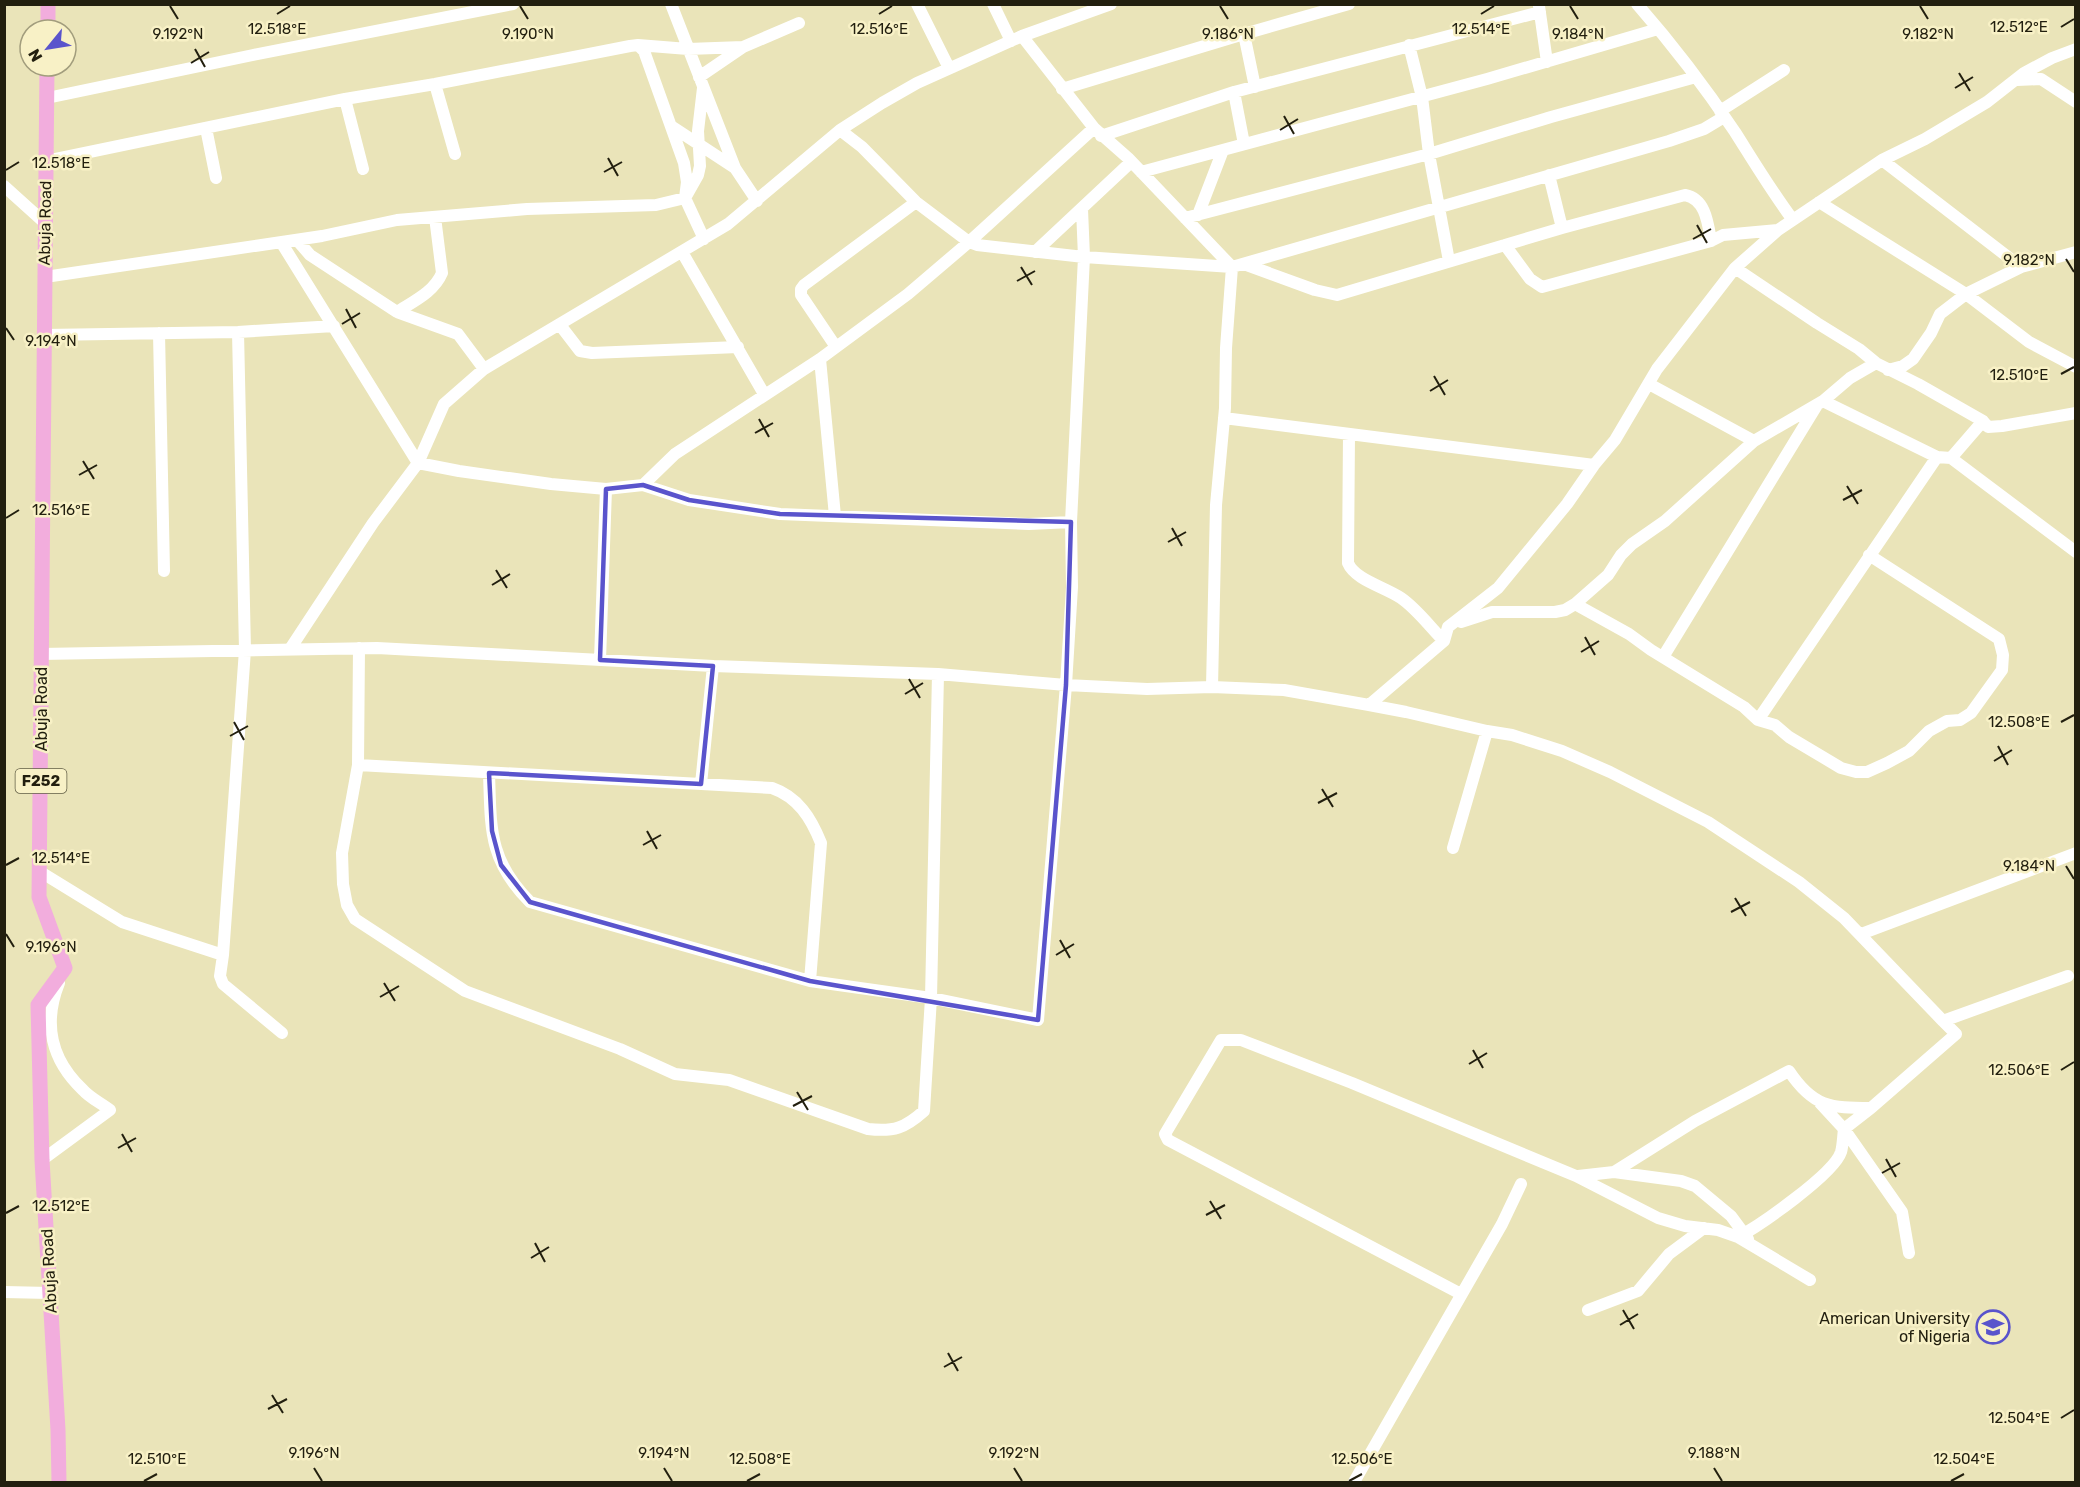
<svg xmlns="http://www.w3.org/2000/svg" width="2080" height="1487" viewBox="0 0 2080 1487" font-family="Rubik,sans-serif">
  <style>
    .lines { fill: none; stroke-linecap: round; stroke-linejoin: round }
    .minor { stroke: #fff; stroke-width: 12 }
    .major { stroke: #f2addd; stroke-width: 15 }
    .marked { fill: none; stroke: #5a54cc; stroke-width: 4.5; stroke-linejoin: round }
    .ticks { fill: none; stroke: #221f0f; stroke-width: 2 }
    .labels { text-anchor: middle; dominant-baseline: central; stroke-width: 5; stroke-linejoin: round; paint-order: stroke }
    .shield { fill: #f8f1c6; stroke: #625e46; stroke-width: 1.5 }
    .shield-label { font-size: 15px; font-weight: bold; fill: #221f0f }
    .street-label { font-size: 16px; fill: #221f0f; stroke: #f8f1c6 }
    .poi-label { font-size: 16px; fill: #221f0f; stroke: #f8f1c6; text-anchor: end }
    .ticks-label { font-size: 15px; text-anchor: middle; fill: #221f0f; stroke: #f8f1c6; stroke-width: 5; stroke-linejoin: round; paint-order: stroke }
  </style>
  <rect width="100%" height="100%" fill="#eae4b9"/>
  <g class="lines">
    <path class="minor" d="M671,4l64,164 22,33
      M917,4l32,64
      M993,4l18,37
      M1637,4c36,41 68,83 98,128 19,30 37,60 58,88
      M1539,6l8,56
      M1244,34l11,53
      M1022,36l72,92 34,30 104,109 -6,81 -1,60 -9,97 -4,182
      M638,45l6,6 40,112 3,19 -2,16 19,41
      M1409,45l13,52 7,57 20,107
      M699,77l44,-30 56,-24
      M2017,80l24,-1 35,23
      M435,84l20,70
      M1062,89l182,-55 105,-30
      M1234,92l10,52
      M47,98l206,-43 260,-51
      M345,99l18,70
      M1720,111l64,-41
      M671,126l64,42
      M206,128l10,50
      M840,130l22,17 54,55 53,40 8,3 107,12 148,10 437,-126 35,-12 20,-12
      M1101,136l133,-44 306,-80
      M1882,160l139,107
      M46,161l299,-62 90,-15 195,-38 8,-1 50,4 55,-2
      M1141,172l346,-93 171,-50
      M1549,175l13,53
      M4,186l41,37
      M1819,202l147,92 63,48 47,25
      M1198,215l25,-65
      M1185,218l244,-64 122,-37 145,-40
      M297,240l13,15 87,57 61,22 26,35
      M281,242l137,221 41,8 92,13 55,5 37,-4 46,15 91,14 249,10 42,-2
      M1505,245l25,34 12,8 169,-46 12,-6 55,-5
      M682,252l82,142
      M1035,252l96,-90
      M1244,264l71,26 22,5 225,-67 123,-33c21,4 23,29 26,46
      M1735,268l82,55 42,26 17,14 42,21 65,37 5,6 14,-1 74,-13
      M45,277l277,-41 75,-16 130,-11 129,-4 29,-7 13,-23 2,-9 -2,-35 5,-43
      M397,312c17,-11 37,-20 45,-39l-7,-56
      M560,325l20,26 12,2 146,-6
      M159,333l5,238
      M45,335l193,-3 96,-6
      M836,347l-35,-52v-6l3,-4 112,-83
      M820,359l15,157
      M1888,370l15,-4 10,-7 18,-26 9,-19 26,-20 55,-27 55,-15
      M1649,384l105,57
      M1823,401l114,56 14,1 125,94
      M1224,418l370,47
      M1349,434l-1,129c7,17 37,24 53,35 16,11 29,29 43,43
      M1951,458l32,-37
      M643,485l32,-31 145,-95 88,-65 61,-52 125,-114
      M1575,604l54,30 22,16 93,57 14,13 17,5 14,12 52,31 15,4h11l20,-9 22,-12 20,-20 18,-10 13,-1 11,-7 31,-43 1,-15 -4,-16 -130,-84
      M1461,622l31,-10h63l10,-2 10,-6 33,-29 13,-20 11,-11 33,-23 89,-80 69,-40 27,-23 26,-15
      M359,648l-1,117 -16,88 1,31 4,21 8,14 110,72 155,58 55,25 54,6 139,49c26,3 37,-1 56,-18l7,-113 7,-324
      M290,649l83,-126 45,-60 26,-59 40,-35 244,-145 112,-94 42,-27 35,-20 105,-47 89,-32
      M40,654l337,-6 336,18 225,8 128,11 81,4 65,-2 72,3 85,15 75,-64 4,-14 50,-39 69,-84 27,-39 21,-25 42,-71 78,-101 43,-38 104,-70 43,-21 62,-37 37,-29 28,-15 24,-9
      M1663,657l154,-252
      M600,660l6,-171
      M1369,705l37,7 81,19 25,4 50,16 48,21 98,50 91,60 45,36 99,103
      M1758,720l179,-263
      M358,765l414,23c26,9 39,30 49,55l-11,138
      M489,773c2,55 -1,87 41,129l280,79 121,17 107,22 28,-335 6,-98 -1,-65 13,-265 -2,-48
      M701,784l12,-118
      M1453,848l34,-117
      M39,871l83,51 101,33 -3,21 3,8 59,49
      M1861,934l215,-81
      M223,955l22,-305 -7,-318
      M1820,1103l24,26 58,83 7,41
      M42,1160l68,-50c-9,-7 -20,-12 -27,-20 -32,-30 -40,-67 -24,-107
      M1614,1172l67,9 14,5 36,30 17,23
      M1578,1176l36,-4 81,-51 94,-50c24,36 41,37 82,37l85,-74 -13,-13 125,-45
      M1738,1237c21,-11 96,-63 103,-85 2,-7 2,-16 3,-23l27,-21
      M4,1292l46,1
      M1461,1294l-293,-154 -3,-6 56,-94h20l111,43 224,93 82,42 27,8 33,4 20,7 72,43
      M1588,1310l50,-19 31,-37 35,-26
      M1354,1482l148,-258 19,-40"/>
    <path class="major" d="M48,30v-26
      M47,66l-8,831 26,71 -27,37 4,155 16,270 1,52"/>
  </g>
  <path class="marked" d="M643,485l46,15 91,14 291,8 -5,163 -28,335 -228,-39 -280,-79 -29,-37 -9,-34 -3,-58 212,11 12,-118 -113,-6 6,-171z"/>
  <path class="ticks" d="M170,6l8,13M520,6l8,13M1220,6l8,13M1570,6l8,13M1920,6l8,13M277,14l13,-8M879,14l13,-8M1481,14l13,-8M2061,27l13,-8M195,49l10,18M191,63l18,-11M1959,73l11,18M1955,88l18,-11M1284,116l10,18M1280,130l18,-11M608,158l10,18M6,170l13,-8M604,172l18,-10M1697,225l10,18M1693,239l18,-10M2066,259l8,13M1021,267l11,18M1017,281l18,-10M346,309l10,19M342,324l18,-11M6,328l8,12M2061,374l13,-7M1434,376l11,19M1430,391l18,-11M759,419l10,18M755,433l18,-10M83,461l11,18M79,475l18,-10M1847,486l11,18M1843,500l19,-10M6,518l13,-8M1172,528l10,18M1168,542l18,-10M496,570l11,18M492,585l18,-11M1585,637l10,18M1581,652l18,-11M909,679l11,19M905,694l18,-11M234,722l10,18M2061,722l13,-7M230,736l18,-10M1998,746l10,19M1994,761l18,-11M1322,789l11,18M1318,803l19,-10M647,831l10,18M643,845l18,-10M6,865l13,-7M2066,866l8,13M1735,898l11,18M1731,912l19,-10M6,934l8,13M1060,940l10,18M1056,955l18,-11M384,983l11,18M380,997l19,-11M1473,1050l10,18M1469,1064l18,-11M2061,1070l13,-8M797,1092l11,18M793,1106l19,-10M122,1134l10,18M118,1148l18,-10M1886,1159l10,18M1882,1173l18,-10M1210,1201l11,18M6,1213l13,-7M1206,1215l19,-10M535,1243l10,19M531,1258l18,-11M1623,1310l11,19M1620,1325l18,-11M948,1353l10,18M944,1367l18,-10M272,1395l11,18M268,1409l19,-10M2061,1418l13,-8M314,1468l8,13M664,1468l8,13M1014,1468l8,13M1714,1468l8,13M144,1481l13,-7M747,1481l13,-7M1349,1481l13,-7M1951,1481l13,-7"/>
  <defs>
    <g id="university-ring" transform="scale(1.725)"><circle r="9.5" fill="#f8f1c6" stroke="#5a54cc" stroke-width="1.5"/><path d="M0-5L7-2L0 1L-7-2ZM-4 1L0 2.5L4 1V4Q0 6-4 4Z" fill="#5a54cc"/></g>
  </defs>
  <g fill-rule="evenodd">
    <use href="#university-ring" x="1993" y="1327"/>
  </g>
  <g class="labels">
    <rect class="shield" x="15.5" y="769" width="51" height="24" rx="4.5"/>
    <g class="shield-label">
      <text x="41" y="781">F252</text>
    </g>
    <g class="street-label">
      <text transform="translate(45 223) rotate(-89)">Abuja Road</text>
      <text transform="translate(41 709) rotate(-90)">Abuja Road</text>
      <text transform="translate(49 1271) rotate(-93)">Abuja Road</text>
    </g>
    <g class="poi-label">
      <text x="1970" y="1318">American University<tspan x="1970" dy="18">of Nigeria</tspan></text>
    </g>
  </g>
  <g class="ticks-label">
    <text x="2019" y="32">12.512°E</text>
    <text x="277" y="34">12.518°E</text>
    <text x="879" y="34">12.516°E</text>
    <text x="1481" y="34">12.514°E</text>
    <text x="178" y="39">9.192°N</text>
    <text x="1228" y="39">9.186°N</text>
    <text x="1928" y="39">9.182°N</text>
    <text x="528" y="39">9.190°N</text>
    <text x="1578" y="39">9.184°N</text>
    <text x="61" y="168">12.518°E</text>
    <text x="2029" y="265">9.182°N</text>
    <text x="51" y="346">9.194°N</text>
    <text x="2019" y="380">12.510°E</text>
    <text x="61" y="515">12.516°E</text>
    <text x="2019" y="727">12.508°E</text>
    <text x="61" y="863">12.514°E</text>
    <text x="2029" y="871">9.184°N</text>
    <text x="51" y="952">9.196°N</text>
    <text x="2019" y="1075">12.506°E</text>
    <text x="61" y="1211">12.512°E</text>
    <text x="2019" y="1423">12.504°E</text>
    <text x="314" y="1458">9.196°N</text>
    <text x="664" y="1458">9.194°N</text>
    <text x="1014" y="1458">9.192°N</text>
    <text x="1714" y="1458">9.188°N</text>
    <text x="157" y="1464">12.510°E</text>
    <text x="760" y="1464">12.508°E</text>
    <text x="1362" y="1464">12.506°E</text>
    <text x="1964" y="1464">12.504°E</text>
  </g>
  <rect width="2080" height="1487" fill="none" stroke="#221f0f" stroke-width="12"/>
  <g transform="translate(48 48) rotate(240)"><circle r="28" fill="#f8f1c6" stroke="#a29d7d" stroke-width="1.5"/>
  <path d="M0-4.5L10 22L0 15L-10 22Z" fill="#5a54cc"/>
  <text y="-9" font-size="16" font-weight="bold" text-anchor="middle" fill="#221f0f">N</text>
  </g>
</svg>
